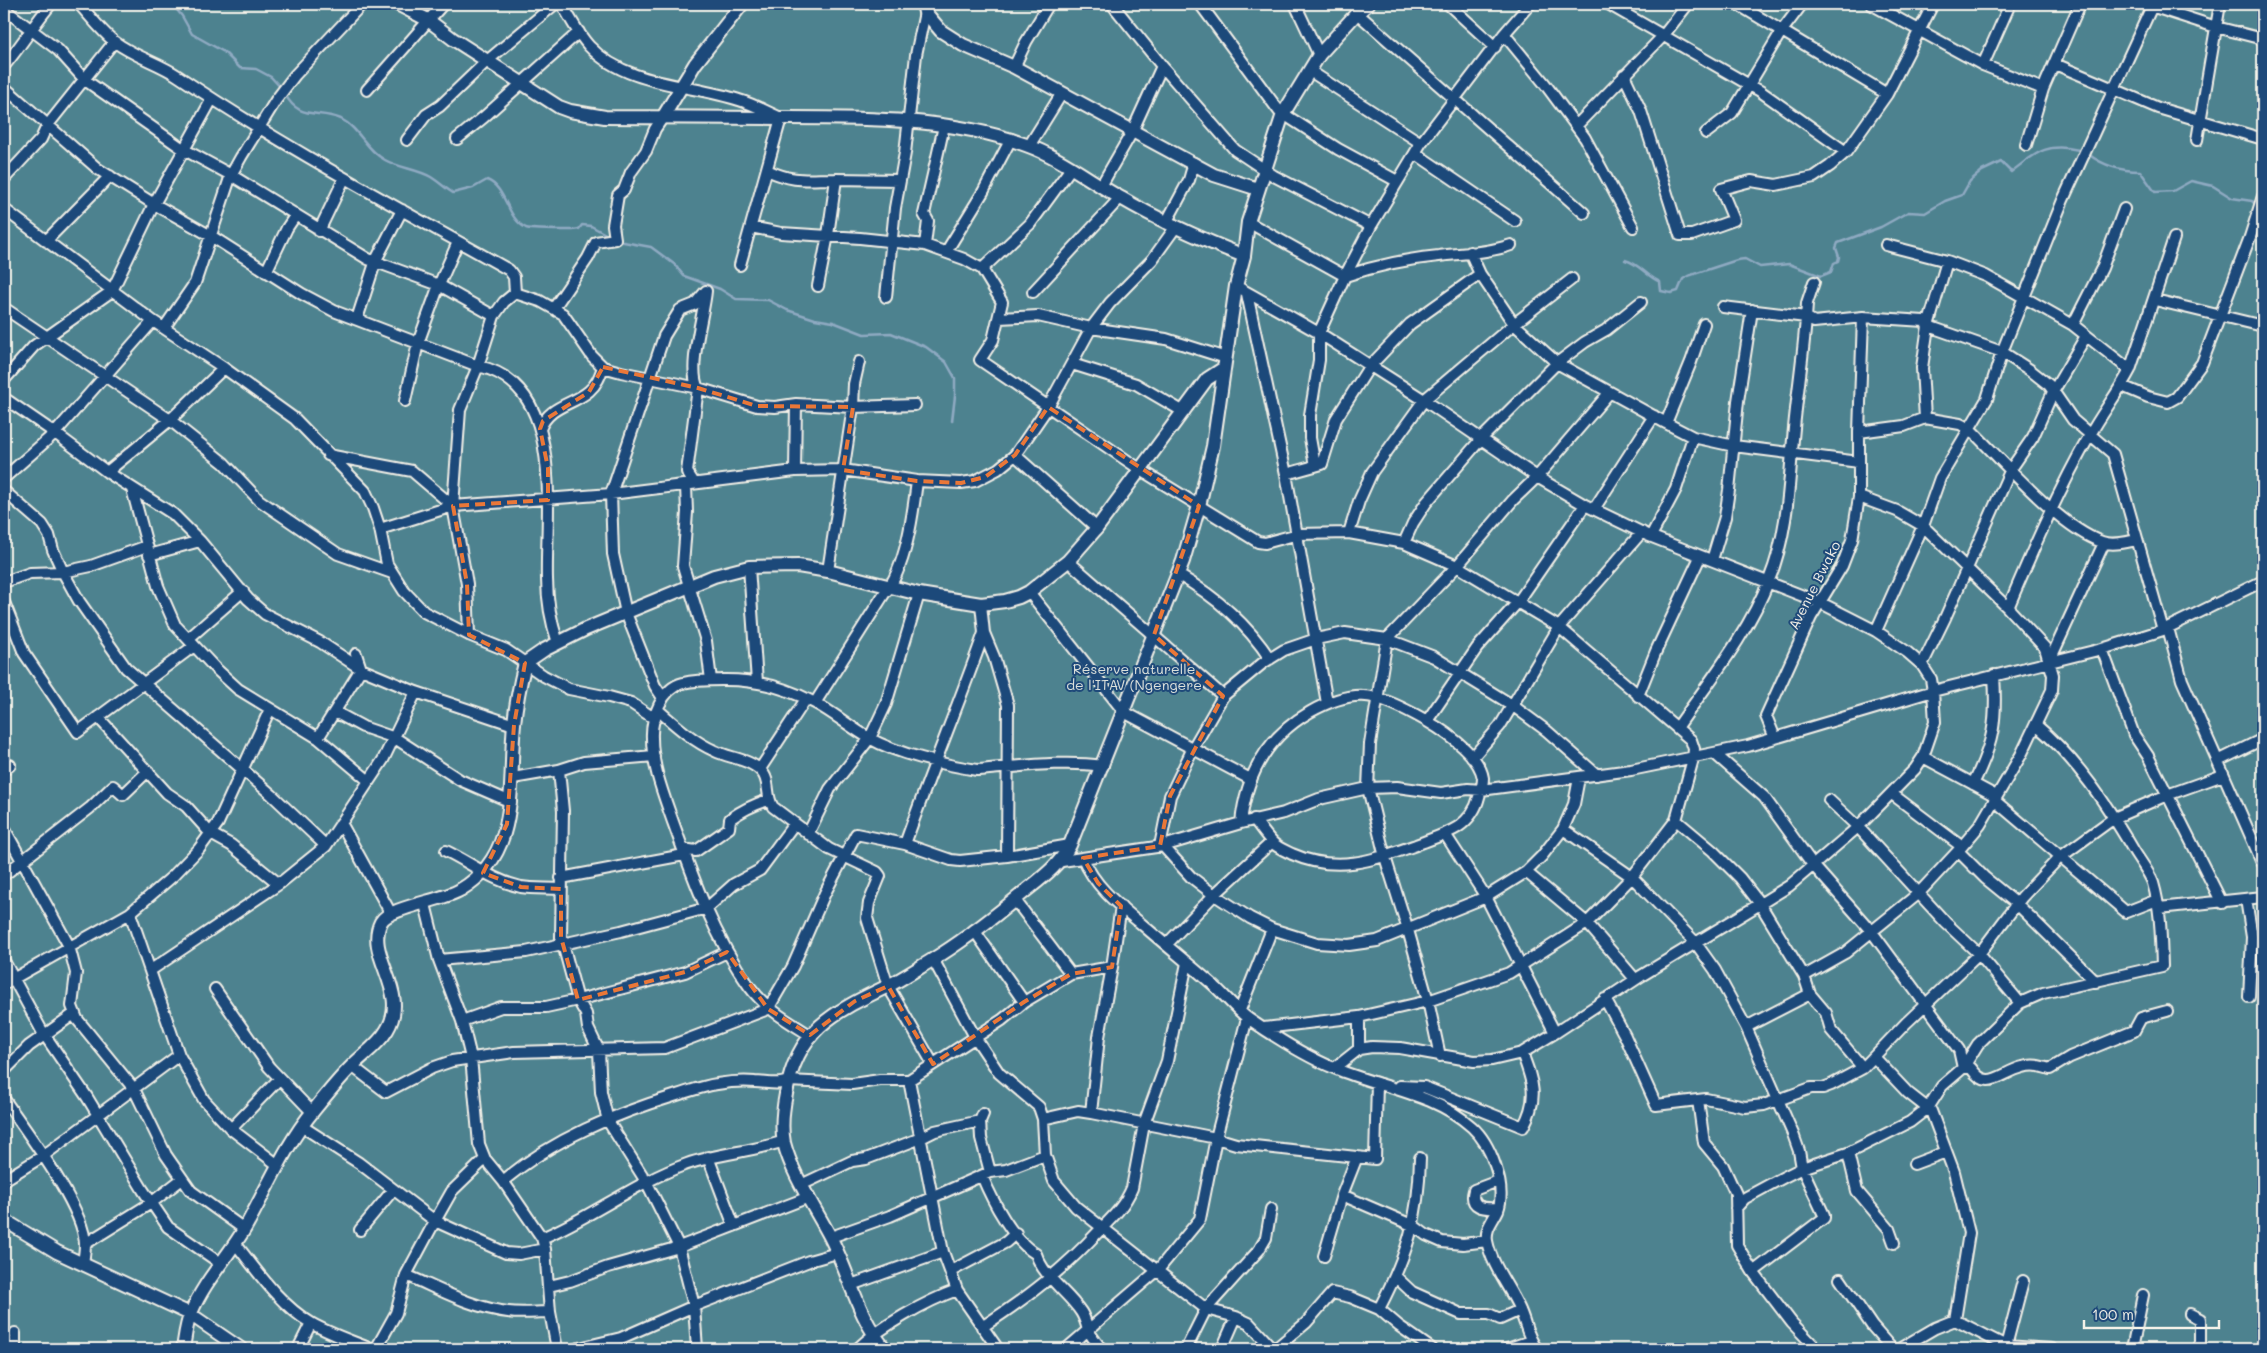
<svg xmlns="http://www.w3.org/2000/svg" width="2267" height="1353" viewBox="0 0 2267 1353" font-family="Mali,sans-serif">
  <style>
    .green { fill: #4d828f; stroke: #a0babc }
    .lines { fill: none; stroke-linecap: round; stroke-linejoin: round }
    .stream { stroke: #8faac2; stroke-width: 2.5 }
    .minor-casing { stroke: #f4f1e8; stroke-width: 14 }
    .tertiary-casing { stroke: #f4f1e8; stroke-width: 16 }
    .minor { stroke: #1f4a7a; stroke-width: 10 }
    .tertiary { stroke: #1f4a7a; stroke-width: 12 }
    .marked { fill: none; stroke: #ea7738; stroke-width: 4; stroke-dasharray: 10 6; stroke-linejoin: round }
    .labels { text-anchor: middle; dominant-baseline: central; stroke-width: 4; stroke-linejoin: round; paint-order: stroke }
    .street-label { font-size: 14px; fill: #f4f1e8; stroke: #1f4a7a }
    .park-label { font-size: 14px; fill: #dbe0db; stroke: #1f4a7a }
  </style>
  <rect width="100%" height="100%" fill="#1f4a7a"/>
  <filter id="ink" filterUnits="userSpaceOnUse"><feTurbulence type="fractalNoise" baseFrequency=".02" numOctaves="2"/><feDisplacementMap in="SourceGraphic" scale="10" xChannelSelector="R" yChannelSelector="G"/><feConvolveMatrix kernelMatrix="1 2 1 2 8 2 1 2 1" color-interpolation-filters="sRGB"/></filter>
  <g filter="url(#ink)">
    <path class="green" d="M4,4h2259v1345h-2259z"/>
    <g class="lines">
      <path class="stream" d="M172,4l10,12 10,18 32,18 16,16 16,1 15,8 10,11
        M285,94c14,27 33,15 56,25 18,9 25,31 44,41 14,8 32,9 46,17 8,5 14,11 22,16l20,-5 14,-8c20,8 19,38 39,48 5,2 38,2 47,2l6,-1 3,-4 9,1 20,11
        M2088,154c16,12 32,17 52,17l15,21 18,-1 18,-10 22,5 19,12 20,3 4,4
        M618,241l33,6 23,17 10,12 36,13 16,10 32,1 19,10 28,9 18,3 31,12 27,-1 35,14 20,15 9,16v18l-3,25
        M1625,260c15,4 21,16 35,22l1,9 10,2 7,-2 5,-12 5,-3 49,-16 8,-1 15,8 29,-3 32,12 10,-4 3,-9 4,-2 1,-4 -3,-9 2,-5 43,-16 27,-15 17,1 20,-12 17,-6 8,-14 12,-10 19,-9 10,10c25,-19 35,-30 68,-22"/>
      <g class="minor-casing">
        <path id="minor" d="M79,4c11,12 23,28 36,38 20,15 44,21 63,34 107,72 219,131 331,194l5,7 1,16
          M562,4c8,14 16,30 27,42 37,40 101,38 150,54 14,4 28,12 42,18l-41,147
          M1112,4l50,62 73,84 39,26 97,50
          M1200,4l79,107 59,38 59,32
          M1295,4l24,51
          M1448,4l47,43
          M1608,4l152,87 86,61
          M1737,4l150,90
          M1871,4l112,61 60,24
          M2145,4l71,23 47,12
          M4,9l54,41 27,30 98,69 48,26 137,84 71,26 55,31
          M1357,13l227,200
          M1504,34l41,50 40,54 48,89
          M2055,64l103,44 105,31
          M1983,65l27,-61
          M4,66c17,-20 30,-42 47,-62
          M1014,67l12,-25 23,-38
          M1310,71l111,72
          M1624,75l17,36 39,124h12l42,-15 -13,-31 30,-8 25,4 38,-8 16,-11 16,-14 41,-58 46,-90
          M4,87l94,82 56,35 57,32 91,58 32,17 144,55c89,19 67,147 69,213 0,23 4,43 11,64
          M367,90l76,-86
          M1576,126l87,-90 25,-32
          M1706,133l26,-20 49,-81 21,-28
          M457,139l27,-22 95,-85
          M407,140l19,-25 14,-9 47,-45 68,-57
          M2197,140l23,-136
          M2026,145l17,-56 37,-85
          M1029,146l33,-53
          M1415,153l100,68
          M767,170c28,13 40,9 69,9l-8,56 -10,51
          M4,179l37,-40 6,-13 67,-84
          M836,179l64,1
          M1101,186l31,-54 30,-66
          M4,209l149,112 71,47 71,51 70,72 8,17 7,21 7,35 17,27 20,21 45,23 37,15 38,26 25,13 40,8 22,6 24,16
          M1248,222l97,54c30,-10 63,-17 94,-20 24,-3 49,-3 72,-11
          M1166,223l23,-43 5,-17
          M751,227l30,6 79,5 65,7 39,14 18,10 20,33 -9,38 -13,20 161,110 117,72 7,1 33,-9 51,-1 55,10 53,23 102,61 132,113 3,9 -1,10 -17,61 -44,57 -45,46 -78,50 -81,28 -69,16 -95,11
          M319,231l25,-52
          M46,241l64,-65
          M925,245l3,-24 -4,-7 20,-88
          M1886,245l61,16 39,15 87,49 57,45
          M946,252l37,-60 28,-53
          M1470,252l10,22 34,50 43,39 109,60 27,14 41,9 125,16
          M982,269l48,-45 41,-56
          M266,272l21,-44 8,-12
          M1236,286l83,47 105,67 113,77 48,28 62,30 174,68 55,28 31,21 15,13 9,14 2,12 2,31 -12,35 -8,12 -57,58 -69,59 -29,18 -119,72 -86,57 -33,20 -30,7 -18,1 -74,-13 -28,-1 -13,2 -24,19
          M1033,292l87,-94
          M515,293l25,8 23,13 29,42 11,11 18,5 77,16 59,18 18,1 21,-3 57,3 62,-2
          M1247,294l39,180 41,229
          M886,297l9,-89 10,-55 11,-98 9,-43
          M2155,300l108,26
          M1723,307l83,10 8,5 49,-5 61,4 4,5 74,26 28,18 19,15 24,35 40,34 50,176
          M4,308l166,112 54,43 35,37 79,54 54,19
          M557,311l-1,-6 32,-47 8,-16 19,-3 -2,-14 5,-30 6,-5 7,-18 15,-21 9,-22 8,-12
          M999,318l39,-2 53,12 75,11 60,19
          M357,319l19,-59 26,-50
          M2073,325l29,-57 22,-59
          M164,328l31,-45 36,-108 10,-18 35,-57 19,-25 67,-71
          M1072,364l64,20 48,28
          M4,380l30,-34 78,-55 42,-87 58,-105
          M2122,386l26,11 20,5 9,-5 25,-34 48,-126 13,-41
          M4,398l51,35 52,39 66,42 27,27 48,58 17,15 55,28 41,27 55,23 98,33
          M405,401l13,-58 21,-58 19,-43
          M1925,418l-3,-50 6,-42 19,-65
          M1666,423l25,-61 13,-38
          M540,429c9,-24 33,-24 49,-38 8,-7 11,-15 14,-24
          M1859,432l45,-6 21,-8 35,6 10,5c34,33 89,98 132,113 11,4 24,0 35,-2
          M328,455l84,16 41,35
          M1015,455l82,73
          M1315,466l-5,-28v-23l9,-55v-27l26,-57 26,-50 50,-83 83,-109 26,-30
          M795,471l1,-67
          M107,472l63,-52 54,-52
          M1286,474l36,-10 14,-45 33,-52 41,-43 70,-50
          M4,478l51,-45 98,-112
          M694,483l-7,-11 11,-84c-11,-20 6,-73 8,-97
          M686,486l1,26 -4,54 23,75 5,39
          M132,489l26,97 17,39 40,43 23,21 80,49 51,43
          M4,491l38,33 7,11 4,15 10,22 16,29 47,67 146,127 54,51
          M1594,509l60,-93
          M380,529l73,-23 158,-12 184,-23 48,-1 74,11 44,2 14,-2 23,-12 17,-14 33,-48 43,-79 19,-25 42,-43 23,-32
          M1349,533l10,-32 13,-29 52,-72 90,-76 58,-45
          M1651,536l25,-47 17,-52
          M1404,543l9,-20 13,-20 55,-64 76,-76 28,-21 21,-12 35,-28
          M149,555l51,-14
          M1712,560l13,-43 4,-27 9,-89 14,-91
          M1068,561l155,135
          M749,567l8,115
          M828,571l25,-164 1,-23 5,-22
          M1177,574c38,22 69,48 93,85
          M4,582l26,-9 33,-1 28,-6 56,-20
          M1029,592l95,120 126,67
          M4,602l20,51 54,79 116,-86
          M981,604l3,29 10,24 14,48 -1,151
          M2008,608c25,-59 50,-117 82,-173 12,-22 28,-42 40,-65l44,-132
          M2168,628l14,52 81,184
          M1876,631l47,-105 17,-48 47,-79 15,-47 61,-152 90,-196
          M469,635l-2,-51 -14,-78 7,-96 18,-44 16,-50 10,-14 11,-9
          M188,639l55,-48
          M2102,649l32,86 14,21 74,147
          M2050,660l54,-117
          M1922,665l23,-47 66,-149 22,-32 20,-45 33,-56
          M1638,696l18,-45 44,-94
          M663,698l-8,-12 -29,-73 -13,-59 -2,-60 53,-158 16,-26 15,-6 11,-13
          M815,703l69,-109c22,-25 29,-80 33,-113
          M658,710c17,15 36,32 57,41 14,7 35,8 46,20 10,9 4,25 12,36l56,42 48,23 3,4 -11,27 -2,15 21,68 45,78
          M335,712l28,15 32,11 65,42 51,22
          M98,717l69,76 19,13 25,28 20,11 48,39
          M1427,721l50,-73 41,-46 67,-97
          M1677,728c33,-48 71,-94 92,-148 20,-49 20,-101 25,-152 4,-42 11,-83 13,-125l7,-21
          M318,738l43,-69 -5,-15
          M1775,738l-9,-22 45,-99 31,-51 10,-26 7,-43v-65l4,-115
          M1715,754l49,43 49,68 59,67 87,118 4,18h8c17,25 30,4 52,-1 10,-3 17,-1 27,2l20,-12 64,-26 7,-13 26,-7
          M1923,757l73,39
          M1472,758l28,-32 59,-99 83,-95
          M2218,761l45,-22
          M760,769l46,-70
          M4,770l6,-5
          M559,770l4,41 -2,126 17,63 8,14 2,14 11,23 2,41 7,29 39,62 32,64 15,59 3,43
          M513,778l46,-8 25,-8 70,-6
          M1973,784c21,-42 24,-63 21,-109
          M1892,794l69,52
          M1829,800l29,27 88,96 33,31 41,49
          M1994,800l132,112 31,-12
          M1676,820l37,31 27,27 20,26 44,72 6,18 16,19 5,17 32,38
          M341,823l49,89
          M1241,823c5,-48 27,-87 69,-111 43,-24 63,-20 106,3 21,11 63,37 67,63 0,6 -2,13 -4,19 -3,12 -11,23 -21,30 -13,8 -27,12 -42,18 -42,15 -79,29 -124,9 -6,-3 -14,-6 -19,-11 -7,-7 -13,-16 -19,-24
          M4,828l65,118 7,27 -4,33 5,13 57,70 32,66 25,36 53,38
          M1563,829l69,48 63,65 20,28 31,57 47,107 6,17 3,17 22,47v3l-71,54 39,51 25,26
          M808,834l22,-45 40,-51 16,-34 33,-110
          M1445,834l41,63 69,136
          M905,844c25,-71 54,-140 79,-211
          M1160,846l10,-50 23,-48 30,-52 40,-33 21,-13 32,-11 29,-6 42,6 47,18 78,48 35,26 50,44
          M1163,846l28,31 22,17 37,24 22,11 45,14 32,2 28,-4 109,-44 40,-25 16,-16 21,-27 11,-25 5,-26
          M683,849l13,2 33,-23 1,-9c11,-8 26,-15 38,-19
          M446,851c25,12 47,30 75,36 12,2 27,1 40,2
          M1958,851l27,27 32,26 79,78
          M1083,858c12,30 38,49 62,69 22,19 44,37 66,56 13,11 24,26 38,36 26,18 56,37 85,49 46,20 99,24 138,59 18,16 35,59 26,83 -5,11 -13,18 -11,31 5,25 22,45 32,67 7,15 8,29 18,41
          M1062,861l101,-15 78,-23 43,-10 35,-14 49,-11 29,-1 44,6 27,-4 13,1 150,-20 117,-24 185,-55 169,-42 61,-19 100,-49
          M1526,872l61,51 48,56
          M4,875l86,-67 23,-22 10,9 25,-24
          M561,878l123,-23
          M2246,899l6,38 -3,60
          M1015,900l56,74
          M425,904l14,56 23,61 9,37 8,86 6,15 18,22 39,57 3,11 5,63 7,37
          M2159,908l104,-11
          M130,913l49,142 25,45 27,29 47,36
          M974,930l50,72
          M1166,945l48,-50 58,-53
          M933,959l42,78 24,36 40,34 4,12 2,36 9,26 22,26 130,102 30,8 13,6 24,26
          M439,960l87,-8 95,-21 86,-23 27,-24 26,-14 34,-46
          M4,961l38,70 45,66 56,93 25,37 52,36
          M151,970l128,-86 47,-38 57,-86 33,-68
          M1804,976l41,-23 73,-59 40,-43 22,-26 41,-70 31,-65 1,-15 -8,-27 -37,-40 -85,-82 -26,-15 -38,-14
          M4,984l126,-71 43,-37 26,-27 19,-26 52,-114
          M215,989l54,78 43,45
          M1605,999l20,37 31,69 50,-6 39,8 19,-2 47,-17h12l8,-3 32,-17 43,-45 73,-69 43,-57 37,-39 55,-40 53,-23 56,-20
          M1240,1010l32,-81
          M462,1021l39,-14h45l32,-7 107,-28 42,-20
          M1746,1027l64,-33
          M810,1035c-24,-15 -44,-26 -61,-49 -35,-49 -56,-108 -76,-164 -9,-26 -21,-56 -21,-84 -1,-20 10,-50 31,-55 12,-3 26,-3 38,-3 34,-1 64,7 94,23 19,10 35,24 54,35 28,16 76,27 108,32 42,-3 84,-10 126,-4
          M1359,1049v-32
          M1440,1056l-12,-55 -20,-71 -23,-73 -17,-69 2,-44 17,-105 70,-73 56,-66 24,-23 73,-85
          M1875,1058l33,35 23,18 23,61 15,61 -14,87
          M352,1066l34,26 46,-24 20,-7 62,-9 151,-4 103,-39 25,-43 32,-73 31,-59 49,10 46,16 9,1 47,-5 63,-11
          M4,1071l25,-25 45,-32
          M909,1080l34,172 14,38 41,59
          M1400,1086l24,1 99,40c16,-29 10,-45 -1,-74
          M4,1099c22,32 80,108 81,145 0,6 -1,13 -2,19
          M1698,1100l6,43 19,23 13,28 1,51 16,27
          M1091,1113l8,-76 13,-70 9,-61
          M1043,1119l35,-8 13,2 125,25 20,6 139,15 2,-76
          M980,1121l1,17 9,34
          M303,1127l56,36 76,58 71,32 13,1 26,-5
          M231,1129l48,-50
          M1848,1153l9,38 32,38 5,14
          M708,1157l26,69
          M1914,1164l32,-12
          M982,1176c10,24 31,65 54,78 8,24 31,37 45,58 4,6 5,11 7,18 3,6 9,13 13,19
          M4,1180l39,-24 136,-101
          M503,1181c50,-42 112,-67 174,-86 13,-4 26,-9 40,-11 12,-2 26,-3 38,-2 11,0 23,4 33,-1l64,3 28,-4h29l93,-60 22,-18 47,-28 41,-7
          M1498,1181l-24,9c-5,18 10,19 24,18
          M801,1185l51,-24 14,-2 55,-21 14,-7 45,-10 3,-7
          M1342,1195l72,31 12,9 16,7 21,2 24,-3
          M1736,1208l9,-10 39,-21 18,-9 46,-15 62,-31 18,-14 14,-22 21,-18 15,-24 42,-41 23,-10 119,-27c-1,-28 -1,-56 -9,-83 -4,-11 -13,-22 -19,-32 -27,-46 -57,-92 -98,-126
          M360,1230l33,-40
          M831,1237l59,-21 100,-44 16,-2 39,-15
          M542,1238c50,-21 94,-56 145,-74 32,-11 65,-12 97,-23
          M235,1243c23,29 44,61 76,80 19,11 41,18 60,26
          M85,1244l66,-41 31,-24
          M1324,1256l18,-61 15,-38
          M951,1271l55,-29 10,-9
          M406,1275c33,14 66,33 102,37 14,2 28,0 42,0
          M1396,1277l16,15 49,22h28l11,5 20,-9
          M1840,1279l32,47 20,23
          M851,1285l92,-33
          M549,1286l21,-5 38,-14 71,-20 130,-50
          M1379,1309c28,-54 40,-90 41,-151
          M2190,1314l10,5v30
          M982,1327c46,-30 80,-56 118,-97 13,-13 25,-25 32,-42l12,-64 23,-63 20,-98
          M15,1333v16
          M2006,1346l17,-65
          M298,1349l13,-26
          M376,1349l20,-36 10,-38 29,-54 17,-30 33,-32
          M575,1349l46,-11 73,-32 115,-45 28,-8
          M857,1349c23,-22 69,-48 100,-59
          M1066,1349l92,-79 42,-51 16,-81 31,-120
          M1186,1349l20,-40 53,-59 7,-12 5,-29
          M1222,1349l14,-32
          M1275,1349l31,-26 26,-30 18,4 29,12 20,17 33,23
          M1507,1349l23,-8
          M1899,1349l36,-21 20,-8 51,26 46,3
          M2132,1349l11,-54"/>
      </g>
      <g class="tertiary-casing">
        <path id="tertiary" d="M397,4l31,16 25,19 106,68 11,4 35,6c58,0 116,1 174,1 80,0 170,-1 247,27 34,12 64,36 95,53 39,23 80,41 123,58
          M923,4l2,8 16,19 22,14 51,22 200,108 44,14
          M663,117l32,-53 47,-60
          M4,1220l53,32 133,62 51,35
          M183,1349c2,-12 3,-25 8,-36 13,-32 37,-56 54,-85 22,-39 40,-83 69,-118 12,-15 25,-31 38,-44 12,-12 27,-22 35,-36 24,-39 -23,-75 -6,-108 8,-15 61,-21 79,-32 62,-36 48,-107 54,-166 2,-21 6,-41 11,-61l19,-13 42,-21 128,-53 35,-9 49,-1 30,5 91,23 62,10 24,-3 14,-4 10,-5 39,-31 29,-33 110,-149 17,-11
          M885,1349c-29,-34 -36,-79 -58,-118 -15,-28 -35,-57 -43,-88 -3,-15 -1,-34 2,-49 11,-64 46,-81 100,-107 16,-8 31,-18 46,-27 30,-18 58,-40 85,-62 20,-17 41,-30 53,-53l113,-284 16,-55 14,-60 23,-160 8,-30 4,-34 35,-108 36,-59 38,-42 11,-9"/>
      </g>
      <use href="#minor" class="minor"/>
      <use href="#tertiary" class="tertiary"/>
    </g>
  </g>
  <path class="marked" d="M603,367l95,21 59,18 96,1 -10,63 74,11 44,2 24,-6 30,-22 33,-48 151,99 -45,129 69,61 -53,100 -10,50 -77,12 15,25 23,23 -9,61 -41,7 -47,28 -91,62 -45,-78 -33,15 -45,34 -42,-26 -41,-57 -42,20 -107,28 -17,-63v-48l-40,-2 -38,-14 24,-49 7,-99 11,-62 -56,-28 -2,-51 -14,-78 95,-6v-32l-8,-39 3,-8 46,-29z"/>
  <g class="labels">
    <g class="street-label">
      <text transform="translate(1814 585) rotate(-63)">Avenue Bwako</text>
    </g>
    <g class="park-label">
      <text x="1134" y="668">Réserve naturelle<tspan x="1134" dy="16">de l'ITAV (Ngengere</tspan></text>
    </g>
  </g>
  <rect width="2267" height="1353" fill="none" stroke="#1f4a7a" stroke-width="20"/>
  <rect x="10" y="10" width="2247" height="1333" fill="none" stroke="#f4f1e8" stroke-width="2" filter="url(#ink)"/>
  <path d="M2084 1320v8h135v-8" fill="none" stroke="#f4f1e8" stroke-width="2.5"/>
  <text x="2092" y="1320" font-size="15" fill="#f4f1e8" stroke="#1f4a7a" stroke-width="4" paint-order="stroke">100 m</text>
</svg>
